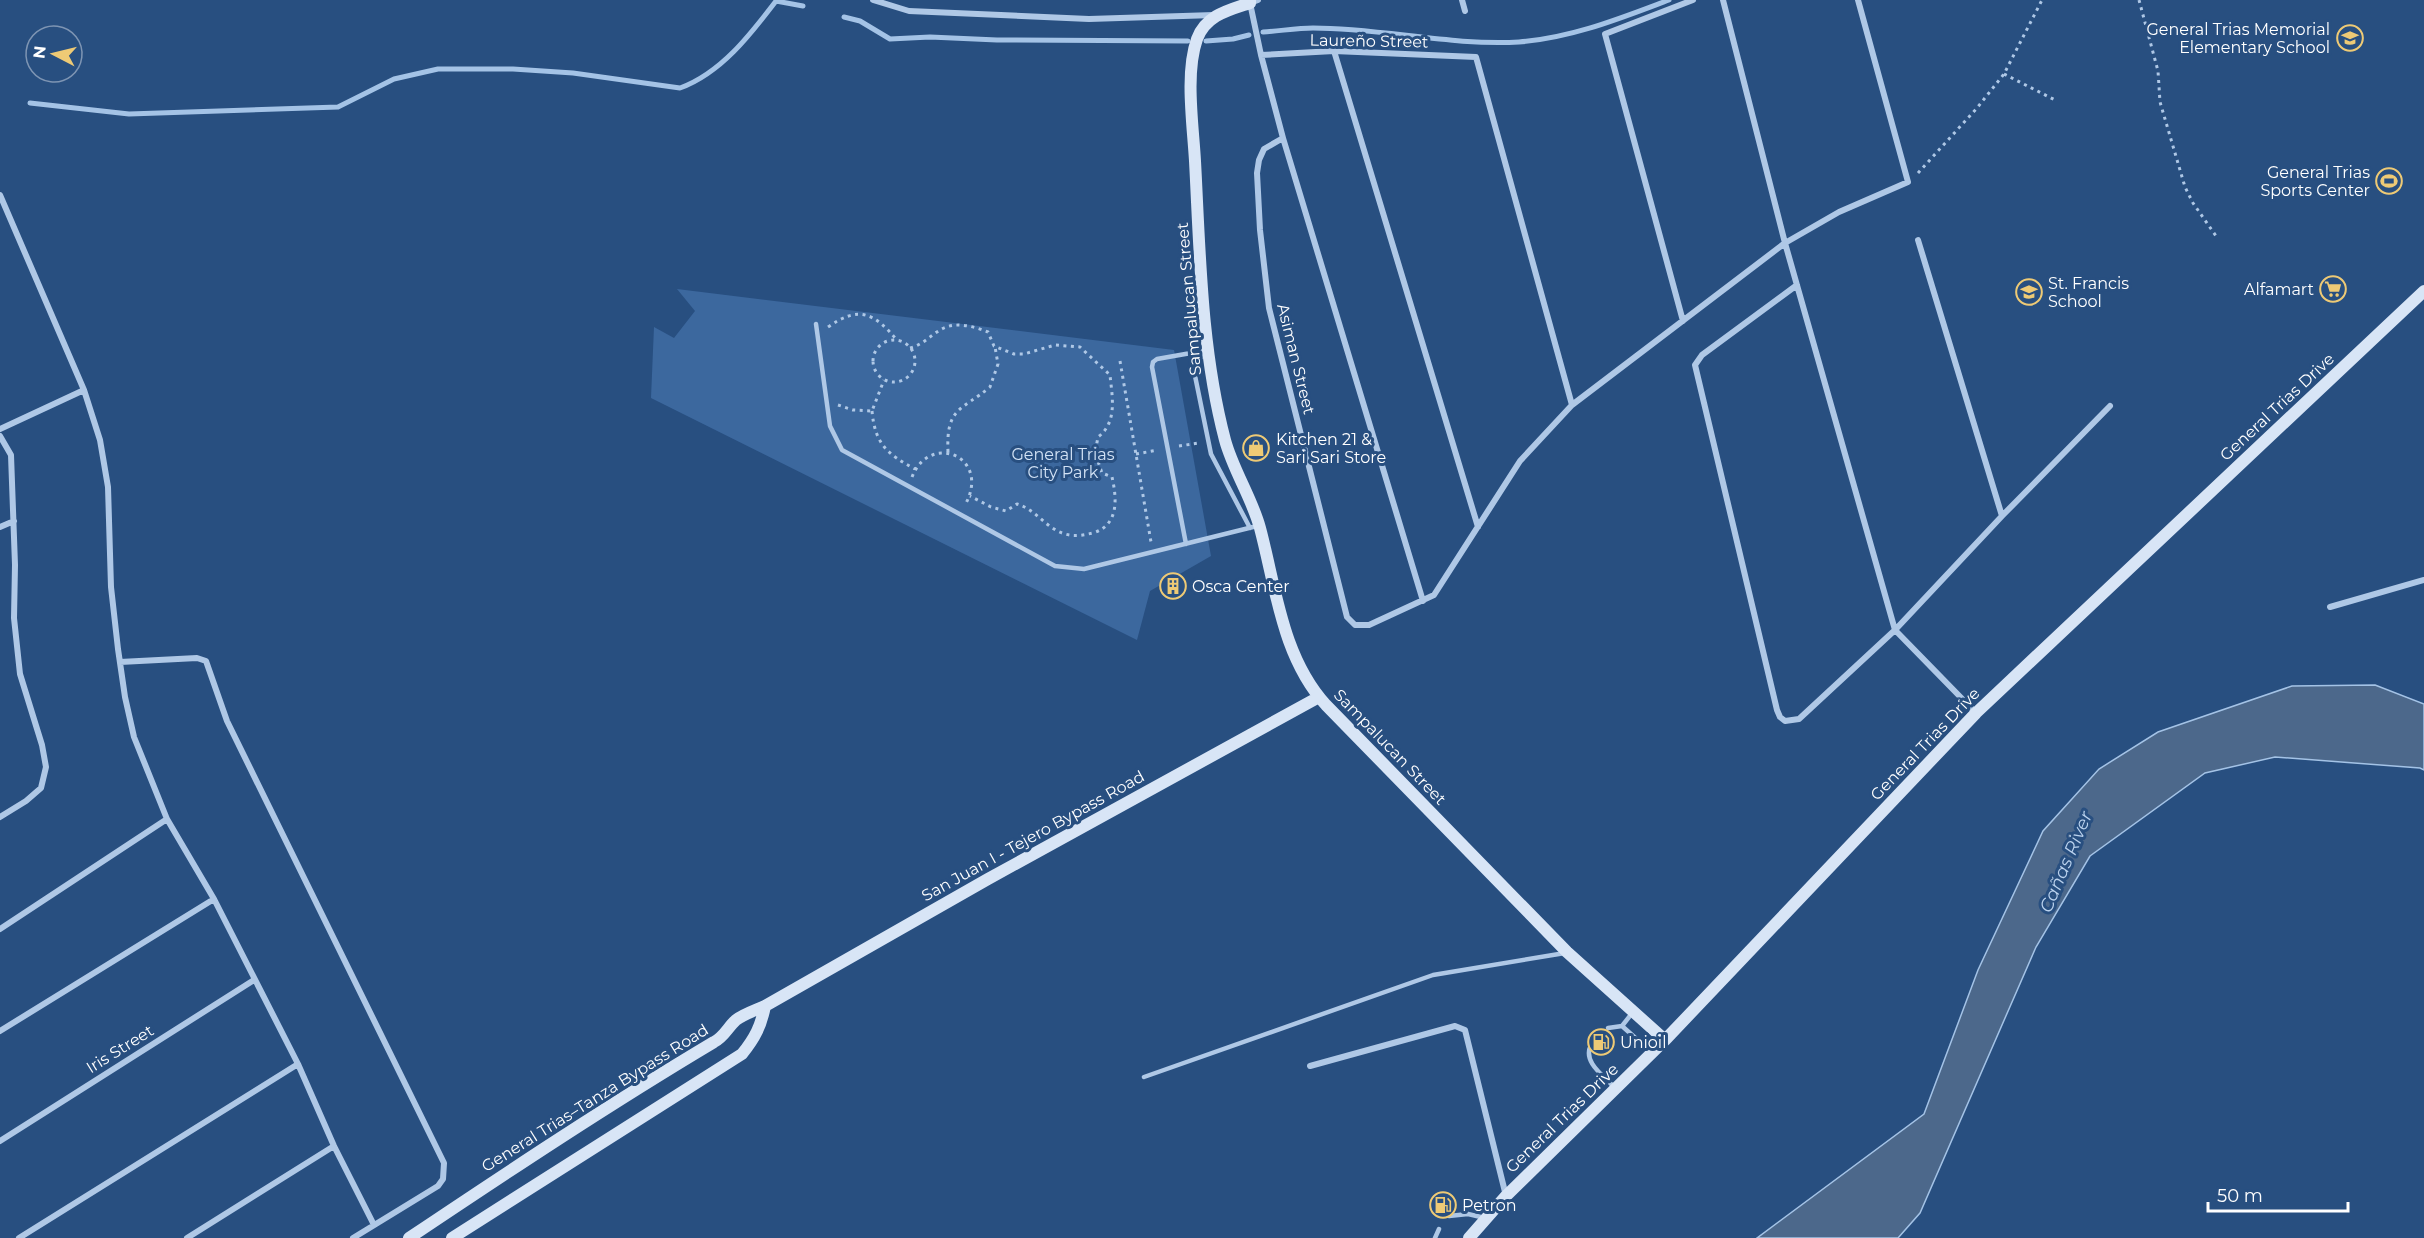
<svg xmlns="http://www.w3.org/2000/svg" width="2424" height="1238" viewBox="0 0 2424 1238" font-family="Montserrat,sans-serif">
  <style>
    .green { fill: #3c689e }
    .water { fill: #4c688b; stroke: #a4c3e6; stroke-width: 1.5 }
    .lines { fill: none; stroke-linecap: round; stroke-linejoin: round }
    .stream { stroke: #a4c3e6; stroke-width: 5 }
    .path { stroke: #afc8e6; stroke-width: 3; stroke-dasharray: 3 4.5; stroke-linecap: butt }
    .lane { stroke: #afc8e6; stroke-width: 4.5 }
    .street { stroke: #afc8e6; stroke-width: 6 }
    .secondary { stroke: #d8e5f6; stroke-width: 12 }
    .labels { text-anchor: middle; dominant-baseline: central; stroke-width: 6; stroke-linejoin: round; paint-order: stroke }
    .poi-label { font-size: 16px; fill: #fff; stroke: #284f80; text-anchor: start }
    .street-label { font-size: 16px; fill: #fff; stroke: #284f80 }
    .park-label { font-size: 16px; fill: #d2e2f5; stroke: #284f80 }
    .water-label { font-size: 18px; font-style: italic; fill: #bbd2ed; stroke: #284f80 }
  </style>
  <rect width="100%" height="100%" fill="#284f80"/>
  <path class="green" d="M677,289l497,61 37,206 -61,35 -13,49 -486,-242 3,-71 20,11 21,-27z"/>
  <path class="water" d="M2375,685l49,19v66l-4,-2 -145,-11 -70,16 -115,83 -54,91 -116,266 -22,25h-141l167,-124 54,-144 65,-139 56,-62 59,-37 134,-46z"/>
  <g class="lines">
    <path class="stream" d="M844,17l16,4 30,18 40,-2 67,3 191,1
      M1263,32c17,-1 34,-4 50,-4 69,0 138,18 206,14 53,-4 102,-24 150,-42
      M1206,41l27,-2 16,-4
      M30,103l99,11 209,-7 56,-28 44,-10h75l60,4 107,15c41,-15 70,-53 96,-87l27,5"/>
    <path class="path" d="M2139,0l19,71 2,31 25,85 8,16 23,33
      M2004,74l51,26
      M1918,173l59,-65 27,-34 38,-74
      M828,327c31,-22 46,-14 69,13
      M873 361a21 21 0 1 1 42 0a21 21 0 1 1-42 0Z
      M910,348c12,-3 20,-12 30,-18 14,-9 33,-4 48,2l6,14 20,8h10l31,-9 25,2 30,28c2,21 8,47 -12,62l-3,16 7,20 10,4c5,22 7,48 -19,56 -9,2 -19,4 -28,1 -20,-6 -28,-24 -48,-30l-11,7 -15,-4 -21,-11
      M1120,361l31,181
      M838,405l15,5 19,1 12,-31
      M872,411c3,33 15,43 43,58
      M1179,446l20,-3
      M948,452c-2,-45 13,-41 42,-65l8,-23 -3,-17
      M1136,454l22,-4
      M912,477c18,-46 80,-20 53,28"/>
    <path class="lane" d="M816,324l14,102 12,24 213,116 29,3 173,-43
      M1206,352l-13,14 18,88 39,74
      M1186,544l-34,-177 1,-5 4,-3 51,-9
      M1622,1026l11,-14
      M1608,1028l14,-2 28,25
      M1591,1045c-9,17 13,31 24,43
      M1144,1077l289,-102 132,-22
      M1449,1216l19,-2 17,4
      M1435,1238l4,-9"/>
    <path class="street" d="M873,0l36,11 180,8 125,-4
      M1258,0l-8,3 11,52 22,83 140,463
      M1462,0l3,11
      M1723,0l62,243 110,387 81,83
      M1334,51l144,476
      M1261,55l73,-4 142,6 96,348
      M1283,138l-19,11 -5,11 -2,13 3,57 9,78 78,309 8,8h14l65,-30 86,-134 52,-56 213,-162 54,-31 69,-30 -50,-182
      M0,195l84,195 16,50 8,47 3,100 7,62 7,48 9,40 33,82 47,80 84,165 36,82 40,79
      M1918,240l84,276
      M1797,285l-95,70 -7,10 82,345 3,7 5,4 14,-2 96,-89 107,-114 108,-110
      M1683,321l-78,-287 88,-34
      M0,429l84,-39
      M0,436l11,19 4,110 -1,53 6,56 22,71 4,22 -5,21 -15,13 -26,16
      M0,527l14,-6
      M2330,607l94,-27
      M120,662l77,-4 9,3 21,60 217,442 -1,16 -5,7 -85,52
      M0,929l167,-110
      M0,1031l214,-132
      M1310,1066l145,-40 10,4 41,166
      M0,1141l254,-161
      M19,1238l279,-174
      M187,1238l147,-92"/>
    <path class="secondary" d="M1250,0v3c-21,7 -44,12 -53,36 -12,34 -4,86 -2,122 5,93 6,188 30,279 8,30 27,58 35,88 16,60 22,129 66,177l241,247 98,88
      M409,1238c100,-67 201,-134 305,-196 10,-5 14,-15 22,-22 8,-6 20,-10 29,-14l223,-127 331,-182
      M452,1238l290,-184c13,-16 19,-28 23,-48
      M1469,1238l37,-42 159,-156 311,-327 448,-422"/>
  </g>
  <defs>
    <g id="school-ring" transform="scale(1.35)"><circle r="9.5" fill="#284f80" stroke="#eeca75" stroke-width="1.5"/><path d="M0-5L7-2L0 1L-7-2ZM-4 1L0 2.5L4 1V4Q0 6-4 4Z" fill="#eeca75"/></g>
    <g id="stadium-ring" transform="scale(1.35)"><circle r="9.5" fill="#284f80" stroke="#eeca75" stroke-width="1.5"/><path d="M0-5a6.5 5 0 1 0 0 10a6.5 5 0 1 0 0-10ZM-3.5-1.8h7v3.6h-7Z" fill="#eeca75"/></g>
    <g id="supermarket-ring" transform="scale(1.35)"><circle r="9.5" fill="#284f80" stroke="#eeca75" stroke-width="1.5"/><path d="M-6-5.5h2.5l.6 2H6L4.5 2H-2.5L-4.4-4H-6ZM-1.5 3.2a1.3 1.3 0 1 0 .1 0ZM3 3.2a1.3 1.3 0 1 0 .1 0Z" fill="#eeca75"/></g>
    <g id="shop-ring" transform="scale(1.35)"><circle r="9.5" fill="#284f80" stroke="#eeca75" stroke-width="1.5"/><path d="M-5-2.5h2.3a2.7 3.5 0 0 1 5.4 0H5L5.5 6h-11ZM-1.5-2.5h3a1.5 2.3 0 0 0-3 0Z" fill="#eeca75"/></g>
    <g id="building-ring" transform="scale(1.35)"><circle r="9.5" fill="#284f80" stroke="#eeca75" stroke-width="1.5"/><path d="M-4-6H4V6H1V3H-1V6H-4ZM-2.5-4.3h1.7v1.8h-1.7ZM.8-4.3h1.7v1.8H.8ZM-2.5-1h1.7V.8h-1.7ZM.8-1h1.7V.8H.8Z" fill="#eeca75"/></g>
    <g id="fuel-ring" transform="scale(1.35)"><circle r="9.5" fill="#284f80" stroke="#eeca75" stroke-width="1.5"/><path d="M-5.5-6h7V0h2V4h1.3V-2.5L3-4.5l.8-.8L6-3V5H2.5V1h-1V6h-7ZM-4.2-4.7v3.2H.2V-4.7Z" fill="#eeca75"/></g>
  </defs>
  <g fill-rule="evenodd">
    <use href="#school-ring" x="2350" y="38"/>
    <use href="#stadium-ring" x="2389" y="181"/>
    <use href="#supermarket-ring" x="2333" y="289"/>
    <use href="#school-ring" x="2029" y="292"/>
    <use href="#shop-ring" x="1256" y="448"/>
    <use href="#building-ring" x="1173" y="586"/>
    <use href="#fuel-ring" x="1601" y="1042"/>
    <use href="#fuel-ring" x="1443" y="1205"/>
  </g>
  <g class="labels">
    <g class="poi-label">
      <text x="2330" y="29" text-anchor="end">General Trias Memorial<tspan x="2330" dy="18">Elementary School</tspan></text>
      <text x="2370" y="172" text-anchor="end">General Trias<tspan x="2370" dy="18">Sports Center</tspan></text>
      <text x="2048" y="283">St. Francis<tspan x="2048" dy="18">School</tspan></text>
      <text x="2314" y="289" text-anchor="end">Alfamart</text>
      <text x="1276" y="439">Kitchen 21 &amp;<tspan x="1276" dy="18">Sari Sari Store</tspan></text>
      <text x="1192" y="586">Osca Center</text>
      <text x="1620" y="1042">Unioil</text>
      <text x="1462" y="1205">Petron</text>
    </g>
    <g class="street-label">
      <text transform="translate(1369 41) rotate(1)">Laureño Street</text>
      <text transform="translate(1189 299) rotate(-95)">Sampalucan Street</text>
      <text transform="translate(1296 359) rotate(76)">Asiman Street</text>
      <text transform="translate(2277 407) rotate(-43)">General Trias Drive</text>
      <text transform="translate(1925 744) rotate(-46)">General Trias Drive</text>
      <text transform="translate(1390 747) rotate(46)">Sampalucan Street</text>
      <text transform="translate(1033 836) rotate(-29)">San Juan I - Tejero Bypass Road</text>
      <text transform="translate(120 1049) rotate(-32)">Iris Street</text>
      <text transform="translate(595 1098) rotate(-32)">General Trias–Tanza Bypass Road</text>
      <text transform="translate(1562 1118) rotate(-44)">General Trias Drive</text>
    </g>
    <g class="park-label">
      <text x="1063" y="454">General Trias<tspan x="1063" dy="18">City Park</tspan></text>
    </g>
    <g class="water-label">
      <text transform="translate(2066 862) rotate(-67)">Cañas River</text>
    </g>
  </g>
  <g transform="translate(54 54) rotate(277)"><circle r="28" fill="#284f80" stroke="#7e95b3" stroke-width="1.5"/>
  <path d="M0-4.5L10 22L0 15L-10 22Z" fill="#eeca75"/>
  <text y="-9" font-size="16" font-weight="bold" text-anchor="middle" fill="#ffffff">N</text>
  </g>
  <path d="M2208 1202v9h140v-9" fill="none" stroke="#ffffff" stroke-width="3"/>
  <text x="2217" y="1202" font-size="18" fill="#ffffff" stroke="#284f80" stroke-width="4.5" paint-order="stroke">50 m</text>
</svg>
